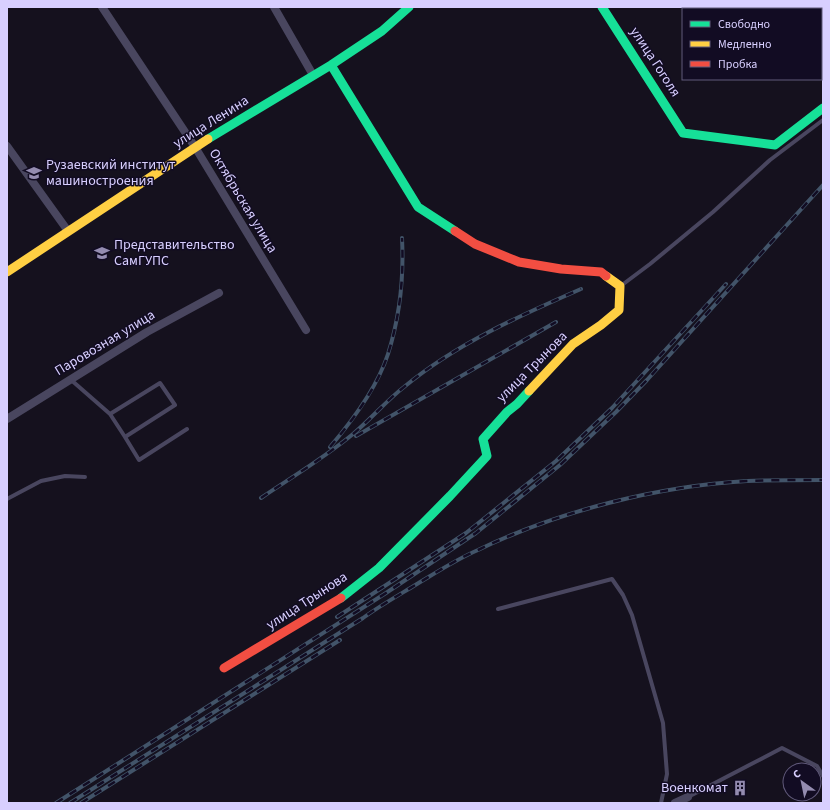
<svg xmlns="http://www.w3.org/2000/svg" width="830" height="810" viewBox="0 0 830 810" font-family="'Source Sans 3',sans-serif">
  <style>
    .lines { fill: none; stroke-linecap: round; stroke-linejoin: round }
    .lane { stroke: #49465f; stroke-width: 4 }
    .street { stroke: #49465f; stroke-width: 8 }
    .fast { stroke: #16e098; stroke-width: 9 }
    .slow { stroke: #ffcf43; stroke-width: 9 }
    .jam { stroke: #f24e42; stroke-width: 9 }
    .rail-casing { stroke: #425469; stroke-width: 4 }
    .rail { stroke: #120c23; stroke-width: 2.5; stroke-dasharray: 8; stroke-linecap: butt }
    .labels { text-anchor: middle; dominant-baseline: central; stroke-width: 3; stroke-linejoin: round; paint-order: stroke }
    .street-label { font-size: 14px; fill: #d8cfff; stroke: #120c23 }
    .poi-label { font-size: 14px; fill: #d8cfff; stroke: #120c23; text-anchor: start }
  </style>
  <rect width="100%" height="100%" fill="#15111e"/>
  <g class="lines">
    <path class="lane" d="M748,7l1,2
      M622,285l28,-21 63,-52 57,-52 53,-40
      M70,379l40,35 50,-31 15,22 -50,32 -15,-23
      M125,437l14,23 48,-31
      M7,499l34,-18 24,-5 20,1
      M498,609l114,-30 11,16 9,20 31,108 4,51 -6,29
      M688,797l94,-49 35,18 6,10"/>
    <path class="street" d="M102,7l93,140 111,183
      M274,7l39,68
      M7,146l61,85
      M7,419l140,-87 72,-39
      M675,803l13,-6"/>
    <path class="fast" d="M602,7l81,126 92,12 48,-37
      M331,65l87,142 37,24
      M208,139l123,-74 51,-34 27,-24
      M341,598l38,-30 71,-72 37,-40 -4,-17 24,-27 10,-8 12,-13"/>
    <path class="slow" d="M7,272l201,-133
      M529,391l44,-47 28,-19 18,-15 1,-24 -14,-10"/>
    <path class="jam" d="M455,231l20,13 44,18 42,7 40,3 5,4
      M224,668l117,-70"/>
    <g class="rail-casing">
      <path id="rail" d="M356,436l200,-114
        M330,447c23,-27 47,-59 58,-93 12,-38 16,-77 14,-116
        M261,498c31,-21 63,-40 92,-64 18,-15 33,-33 51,-47 52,-43 115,-71 177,-98
        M337,617l129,-84 90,-72 56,-53 114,-124
        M56,803l330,-210 90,-60 84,-68 56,-53 31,-32 176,-195
        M70,803l293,-185c18,-13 36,-23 54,-34 20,-12 40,-25 61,-34 81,-39 180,-64 269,-69 25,-1 51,-1 76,-1
        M81,803l259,-163"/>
    </g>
    <use href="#rail" class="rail"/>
  </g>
  <defs>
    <g id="university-bare" transform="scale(1.2)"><path d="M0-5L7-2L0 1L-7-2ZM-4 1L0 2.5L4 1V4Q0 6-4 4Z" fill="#948cb0" stroke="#120c23" stroke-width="2.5" paint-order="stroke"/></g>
    <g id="building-bare" transform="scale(1.2)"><path d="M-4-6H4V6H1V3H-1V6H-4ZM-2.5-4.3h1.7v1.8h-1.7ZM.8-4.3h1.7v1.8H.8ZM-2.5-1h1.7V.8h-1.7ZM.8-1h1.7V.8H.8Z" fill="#948cb0" stroke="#120c23" stroke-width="2.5" paint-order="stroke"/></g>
  </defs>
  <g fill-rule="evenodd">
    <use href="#university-bare" x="34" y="173"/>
    <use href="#university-bare" x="102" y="253"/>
    <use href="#building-bare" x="740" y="788"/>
  </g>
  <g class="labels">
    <g class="street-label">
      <text transform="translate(655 62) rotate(57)">улица Гоголя</text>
      <text transform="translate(211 122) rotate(-32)">улица Ленина</text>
      <text transform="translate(243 201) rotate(59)">Октябрьская улица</text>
      <text transform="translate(105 343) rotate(-31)">Паровозная улица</text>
      <text transform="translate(532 367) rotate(-45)">улица Трынова</text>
      <text transform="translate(307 601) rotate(-33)">улица Трынова</text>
    </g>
    <g class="poi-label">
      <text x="46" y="165">Рузаевский институт<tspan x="46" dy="16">машиностроения</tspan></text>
      <text x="114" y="245">Представительство<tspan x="114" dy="16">СамГУПС</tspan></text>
      <text x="728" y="788" text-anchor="end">Военкомат</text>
    </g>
  </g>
  <rect width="830" height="810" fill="none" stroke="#d8cfff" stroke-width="16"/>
  <rect x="682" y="8" width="140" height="72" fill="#120c23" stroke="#615a7b"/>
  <rect x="690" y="21" width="20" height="6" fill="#16e098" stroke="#615a7b"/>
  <text x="718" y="28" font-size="12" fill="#d8cfff">Свободно</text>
  <rect x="690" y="41" width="20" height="6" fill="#ffcf43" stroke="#615a7b"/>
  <text x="718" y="48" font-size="12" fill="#d8cfff">Медленно</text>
  <rect x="690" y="61" width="20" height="6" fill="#f24e42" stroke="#615a7b"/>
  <text x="718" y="68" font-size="12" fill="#d8cfff">Пробка</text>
  <g transform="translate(802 782) rotate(327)"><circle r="19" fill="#120c23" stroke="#615a7b"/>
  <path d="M0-3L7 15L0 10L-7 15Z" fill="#948cb0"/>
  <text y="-6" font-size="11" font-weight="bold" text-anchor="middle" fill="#d8cfff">С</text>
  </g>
</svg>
